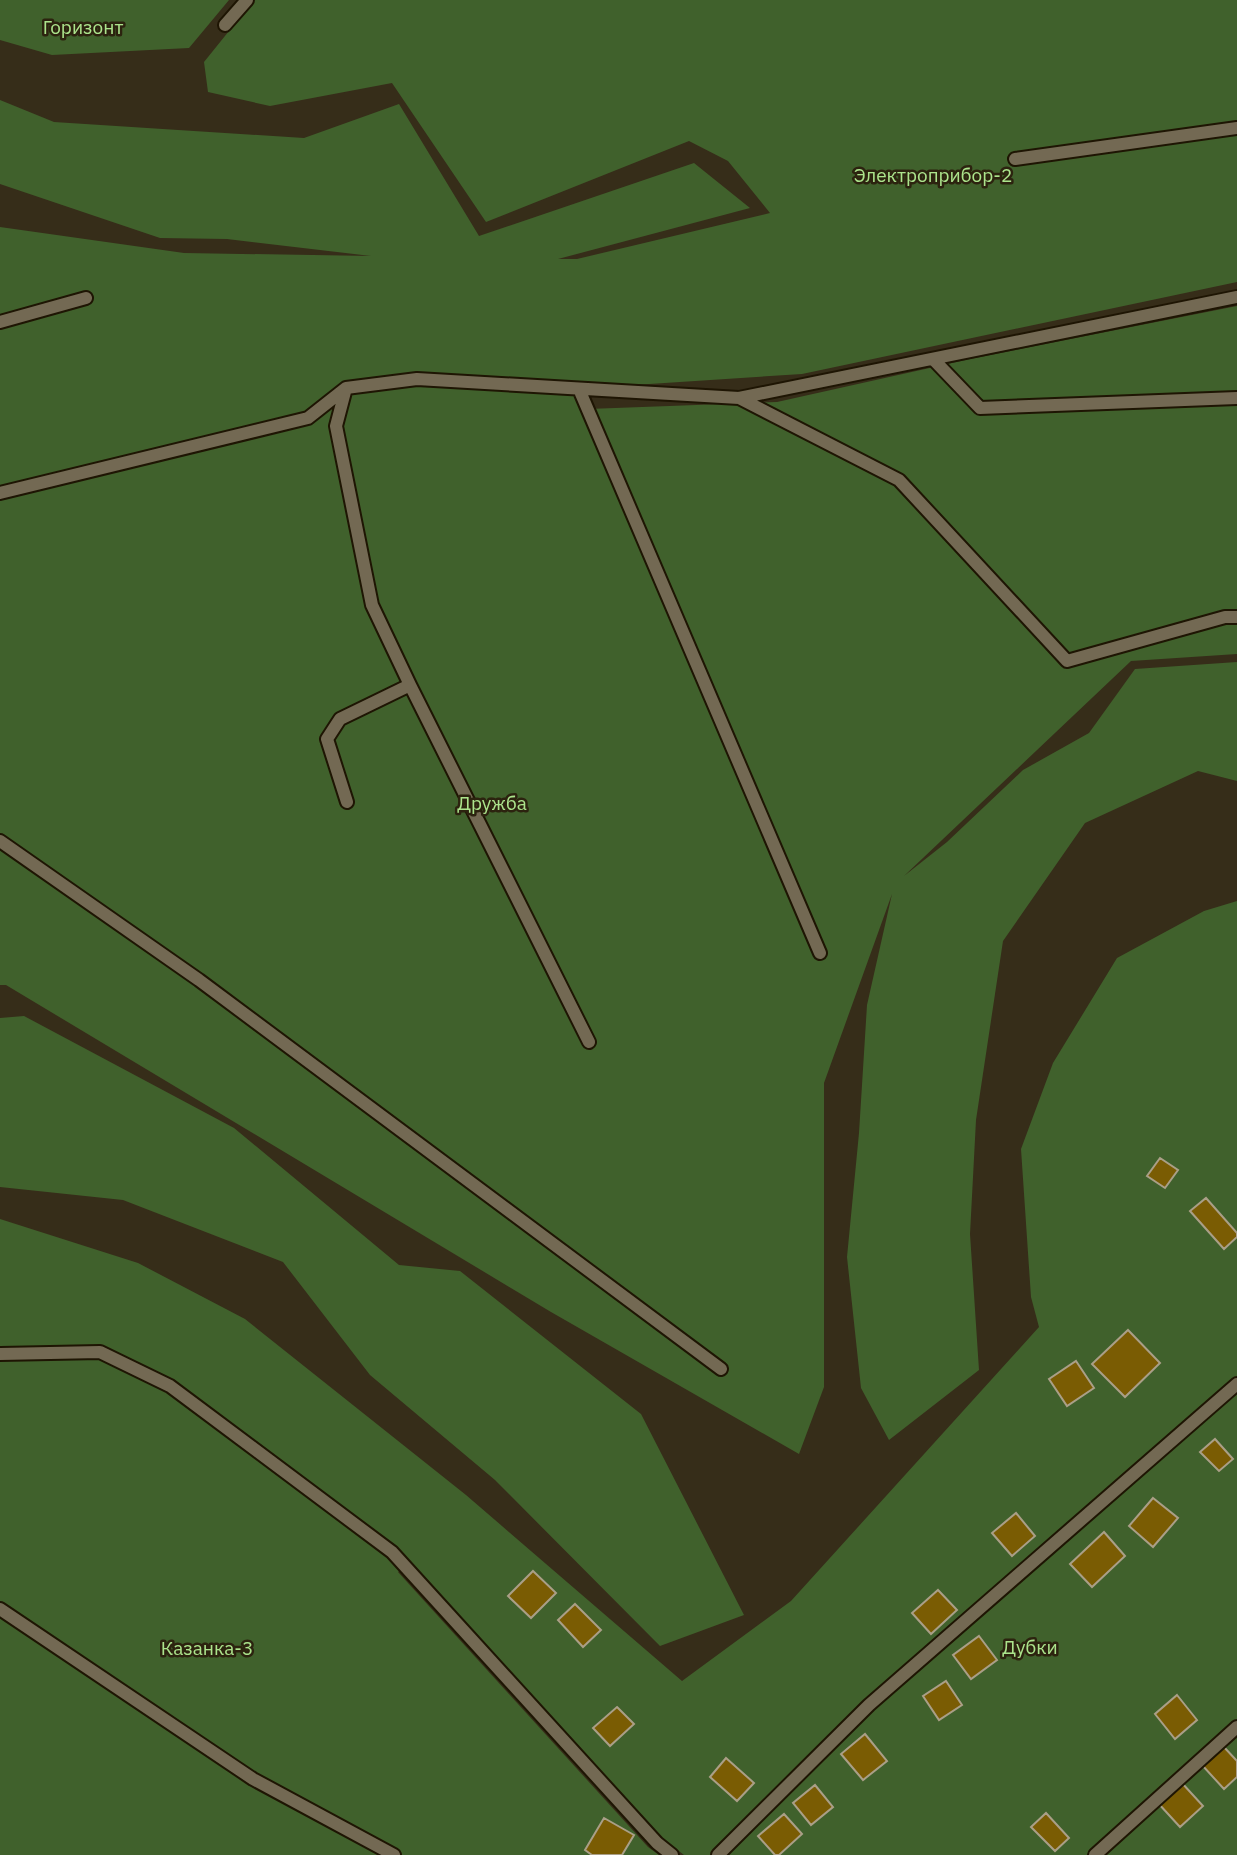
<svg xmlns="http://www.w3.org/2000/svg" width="1237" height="1855" viewBox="0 0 1237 1855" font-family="'IBM Plex Sans',sans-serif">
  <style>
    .green { fill: #40612c }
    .building { fill: #7a5c03; stroke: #aa9f87; stroke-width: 2 }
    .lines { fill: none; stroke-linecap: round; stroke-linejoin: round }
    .lane-casing { stroke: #1e1503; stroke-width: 16 }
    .lane { stroke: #736953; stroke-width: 12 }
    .labels { text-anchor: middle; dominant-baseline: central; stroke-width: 5; stroke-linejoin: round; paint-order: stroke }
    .park-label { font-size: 19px; fill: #ace48c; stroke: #2c230f }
  </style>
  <rect width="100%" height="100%" fill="#362d19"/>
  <path class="green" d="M0,0h229l-40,48 -137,7 -52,-15z
    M254,0h983v282l-435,92 -168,11 -47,-1 1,25 189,-7 193,-43 267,-53v348l-106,7 -227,215 43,-34 76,-72 66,-37 46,-64 102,-7v119l-39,-10 -113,52 -82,118 -27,179 -6,114 9,136 -90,70 -28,-52 -14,-131 12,-124 8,-128 25,-111 -68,189v304l-25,67 -248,-142 -545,-327h-6v-758l184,26 187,3 -144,-17 -67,-1 -160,-54v-84l54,22 250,16 95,-34 80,132 215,-73 56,45 -192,51h19l193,-46 -42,-52 -39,-20 -203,81 -94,-139 -122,23 -62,-14 -4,-30z
    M1237,901v954h-553l-23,-18 -251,-276 -12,11 250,275 11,8h-659v-636l138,44 107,56 221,176 216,186 109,-80 248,-274 -8,-30 -10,-148 32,-86 64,-105 87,-47z
    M24,1016l210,112 165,137 61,6 181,143 103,201 -84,31 -165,-166 -125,-105 -87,-113 -160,-62 -123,-13v-169z"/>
  <path class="building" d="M1160,1158l18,12 -13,18 -18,-12z
    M1206,1198l31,35v4l-13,12 -34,-38z
    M1128,1330l32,33 -35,34 -33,-33z
    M1076,1361l18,27 -27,18 -18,-27z
    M1215,1439l18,20 -14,12 -19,-19z
    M1153,1498l25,20 -25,29 -24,-21z
    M1016,1513l19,23 -23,20 -20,-23z
    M1104,1532l21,24 -33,31 -22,-23z
    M533,1571l23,22 -25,25 -23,-22z
    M938,1590l19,20 -26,24 -19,-21z
    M575,1604l26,26 -18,17 -25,-27z
    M979,1636l18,24 -26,19 -18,-24z
    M946,1681l16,24 -23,15 -16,-24z
    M1177,1695l20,25 -22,19 -20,-25z
    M617,1707l17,17 -24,22 -17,-18z
    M865,1734l22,27 -24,19 -22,-26z
    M1223,1746l14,15v16l-13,12 -22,-24z
    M726,1758l28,25 -17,18 -27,-24z
    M1181,1782l22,24 -23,21 -22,-24z
    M815,1785l18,22 -22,18 -18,-22z
    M1046,1813l23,25 -14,13 -24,-24z
    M784,1814l18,20 -23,21h-4l-17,-19z
    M604,1818l30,17 -12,20h-30l-7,-5z"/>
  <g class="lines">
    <g class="lane-casing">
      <path id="lane" d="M225,25l22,-25
        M1015,159l222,-31
        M0,322l86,-24
        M933,359l47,49 257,-10
        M346,388l-10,38 36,179 38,80 179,357
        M579,389l241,564
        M739,398l160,82 168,181 158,-44h12
        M0,493l308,-75 38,-30 71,-9 322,19 498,-101
        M347,802l-20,-63 13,-20 70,-34
        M0,841l199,139 522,389
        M0,1354l100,-2 70,34 222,166 265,291 15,12
        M0,1609l253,170 141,76
        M718,1855l151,-150 368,-321
        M1095,1855l142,-128"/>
    </g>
    <use href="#lane" class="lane"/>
  </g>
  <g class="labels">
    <g class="park-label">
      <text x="83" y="27">Горизонт</text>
      <text x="933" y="175">Электроприбор-2</text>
      <text x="492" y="803">Дружба</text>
      <text x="1030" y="1647">Дубки</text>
      <text x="207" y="1648">Казанка-3</text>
    </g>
  </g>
</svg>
